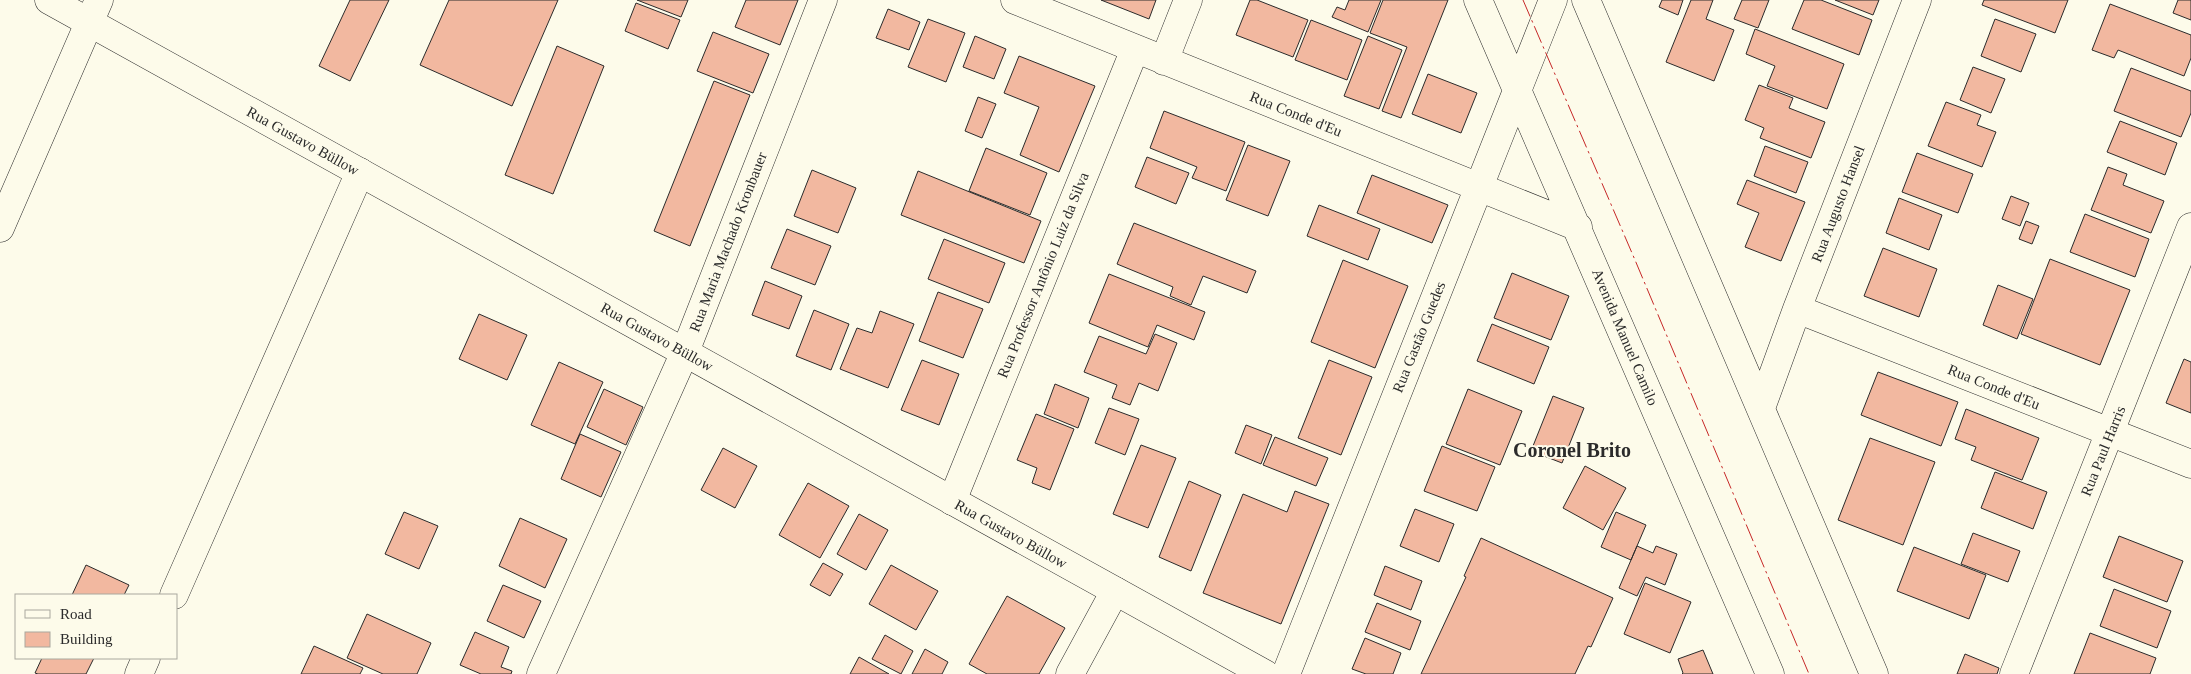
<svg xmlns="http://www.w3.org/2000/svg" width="2191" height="674" viewBox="0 0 2191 674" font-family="'Times New Roman',serif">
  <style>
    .building { fill: #f2b8a0; stroke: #2b2b2b }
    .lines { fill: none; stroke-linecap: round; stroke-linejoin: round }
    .minor-casing { stroke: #2b2b2b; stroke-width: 29 }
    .major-casing { stroke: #2b2b2b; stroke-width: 29 }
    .minor { stroke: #fdfbea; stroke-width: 28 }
    .major { stroke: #fdfbea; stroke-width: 28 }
    .power { stroke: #c62828; stroke-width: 1; stroke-dasharray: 18 4 2.5 4; stroke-linecap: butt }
    .labels { text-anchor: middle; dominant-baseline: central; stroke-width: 4; stroke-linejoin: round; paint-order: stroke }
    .street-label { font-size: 15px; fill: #2b2b2b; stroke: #fdfbea }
    .district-label { font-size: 20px; font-weight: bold; fill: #2b2b2b; stroke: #fdfbea }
  </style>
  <rect width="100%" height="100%" fill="#fdfbea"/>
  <path class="building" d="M350,0h39l-39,81 -31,-15z
    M449,0h109l-46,106 -92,-41z
    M637,0h51l-7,17z
    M746,0h52l-18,45 -45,-18z
    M1101,0h55l-7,19z
    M1250,0h7l51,20 -15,37 -57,-22z
    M1349,0h32l-13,32 -36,-15 5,-10 8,3z
    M1383,0h65l-47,118 -19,-7 25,-64 -37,-14z
    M1662,0h21l-5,15 -19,-8z
    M1691,0h22l-7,19 28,11 -20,51 -48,-19z
    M1742,0h27l-11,28 -24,-9z
    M1804,0h17l51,20 -13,35 -67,-26z
    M1835,0h44l-6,15z
    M1984,0h84l-13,33 -73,-28z
    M2178,0h13v20l-18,-7z
    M636,3l44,17 -12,29 -43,-18z
    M2110,4l81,31v23l-7,18 -66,-26 -4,8 -22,-8z
    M888,9l32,13 -11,28 -33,-12z
    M928,19l37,14 -19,49 -38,-15z
    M1995,19l41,15 -15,38 -40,-16z
    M1311,20l51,20 -15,40 -52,-20z
    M1755,29l89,35 -17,45 -60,-23 8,-20 -29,-12z
    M713,32l56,22 -16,39 -56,-22z
    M975,36l31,13 -12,30 -31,-12z
    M1368,36l34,14 -23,59 -35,-13z
    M557,46l47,20 -51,128 -48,-19z
    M1019,56l76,30 -36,86 -39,-17 19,-48 -35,-14z
    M1973,67l32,12 -14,34 -31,-13z
    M2131,68l60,23v22l-10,24 -67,-26z
    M1428,74l49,19 -16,40 -49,-19z
    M714,81l36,14 -60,151 -36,-15z
    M1759,85l34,13 -4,10 36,14 -14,36 -51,-20 4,-10 -19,-8z
    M978,97l18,7 -14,34 -17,-7z
    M1946,102l35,13 -4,10 19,7 -14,35 -54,-21z
    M1164,111l81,31 -19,49 -34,-13 5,-11 -47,-19z
    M2120,121l57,22 -12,32 -58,-23z
    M1248,145l42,16 -22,55 -42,-16z
    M1765,146l43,16 -12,31 -42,-17z
    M986,148l61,25 -17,42 -61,-24z
    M1917,153l56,21 -15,39 -56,-21z
    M1147,157l42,16 -13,31 -41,-17z
    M2108,167l19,7 -4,11 41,16 -13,32 -60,-23z
    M812,170l44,18 -18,45 -44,-17z
    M918,171l123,50 -17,42 -123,-48z
    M1372,175l76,30 -16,38 -75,-30z
    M1747,180l58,22 -24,59 -36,-14 14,-34 -22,-9z
    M2011,196l18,7 -9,23 -18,-7z
    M1899,198l43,17 -13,35 -43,-17z
    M1319,205l61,24 -12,31 -61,-24z
    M2085,214l64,25 -14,38 -65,-25z
    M2026,221l13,5 -7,18 -13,-5z
    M1134,223l122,48 -9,22 -44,-17 -12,29 -21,-9 3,-9 -56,-23z
    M787,229l44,17 -16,39 -44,-17z
    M944,239l61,24 -16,40 -61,-24z
    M1883,248l54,21 -18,48 -55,-21z
    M2050,259l80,31 -30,75 -79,-31z
    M1343,260l65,26 -33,82 -64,-26z
    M1512,273l57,23 -18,44 -57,-22z
    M1109,274l96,38 -11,28 -37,-15 -9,22 -59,-24z
    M765,281l37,15 -13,33 -37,-14z
    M1998,285l35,14 -16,40 -34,-14z
    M938,292l45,17 -20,49 -44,-17z
    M814,310l35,14 -18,46 -35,-14z
    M880,311l34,13 -26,64 -48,-19 17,-41 15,5z
    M479,314l48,21 -20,45 -48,-21z
    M1492,324l57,23 -15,37 -57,-23z
    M1155,334l22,9 -19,48 -19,-8 -9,22 -18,-7 5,-13 -33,-13 15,-36 47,18z
    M2184,359l7,3v51l-25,-10z
    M922,360l37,14 -20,51 -38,-15z
    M1329,360l43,17 -31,78 -43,-17z
    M559,362l44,20 -28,62 -44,-19z
    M1878,372l80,30 -17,44 -80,-31z
    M1055,384l34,14 -11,30 -34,-14z
    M604,389l39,18 -17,38 -39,-18z
    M1468,389l54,22 -22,54 -54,-21z
    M1553,396l31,12 -22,55 -31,-12z
    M1109,408l30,11 -14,36 -30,-12z
    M1966,409l73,29 -17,42 -51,-20 5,-13 -21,-8z
    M1036,414l38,15 -24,61 -18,-7 5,-15 -20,-8z
    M1246,425l26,10 -11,29 -26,-11z
    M580,434l41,18 -20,45 -40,-18z
    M1275,437l53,21 -12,28 -53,-21z
    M1870,438l65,24 -32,83 -65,-25z
    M1141,445l35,13 -28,70 -35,-14z
    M1442,446l53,21 -18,44 -53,-20z
    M723,448l34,18 -22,42 -34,-18z
    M1585,466l41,22 -23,42 -40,-22z
    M1995,472l52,20 -14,37 -52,-21z
    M1189,481l32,14 -30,76 -32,-14z
    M808,483l41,23 -29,52 -41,-23z
    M1295,491l34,13 -48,120 -78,-31 40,-99 44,18z
    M1415,509l39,15 -15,38 -39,-16z
    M404,512l34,14 -19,43 -34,-15z
    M1616,512l30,13 -15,35 -30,-13z
    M859,514l29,16 -22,40 -29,-16z
    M520,518l47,21 -22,49 -46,-22z
    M1973,533l47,18 -12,31 -47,-18z
    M2119,536l64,25 -16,41 -64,-25z
    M1481,538l132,60 -22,49 -3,-1 -13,28h-154l45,-97 -2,-1z
    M1637,546l16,7 3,-7 21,8 -12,31 -19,-8 -9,19 -18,-8z
    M1914,547l72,28 -17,44 -72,-28z
    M823,563l20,11 -13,22 -20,-11z
    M86,565l43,20 -5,10h-52z
    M891,565l47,26 -22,39 -47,-26z
    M1385,566l37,15 -11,29 -37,-15z
    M1645,583l46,19 -21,51 -46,-19z
    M503,585l38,16 -17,37 -37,-17z
    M2114,589l57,22 -14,37 -57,-22z
    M1007,596l58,32 -26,46h-52l-18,-10z
    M1377,603l44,18 -11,29 -45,-18z
    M367,614l64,29 -14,31h-34l-36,-16z
    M475,632l34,15 -8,20 11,4 -1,3h-30l-21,-9z
    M2090,633l66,25 -6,16h-76z
    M885,635l28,16 -12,23 -29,-15z
    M1365,638l36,15 -8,21h-27l-14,-5z
    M314,646l49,22 -3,6h-59z
    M925,649l23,13 -6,12h-30z
    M1703,650l10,24h-31l1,-1 -5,-14z
    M1965,654l34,14 -2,6h-40z
    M859,657l30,17h-39z
    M42,658h52l-8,16h-48l-3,-1z"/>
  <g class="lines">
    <g class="minor-casing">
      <path id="minor" d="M1015,0l563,227
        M1478,0l292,674
        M1586,0l288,674
        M1164,61l24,-61
        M0,228l99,-228
        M1797,309l394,155
        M1761,408l36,-99 120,-309
        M952,501l183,-452
        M174,595l186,-423
        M139,674l7,-16
        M541,674l144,-322 138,-352
        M1070,674l45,-83
        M1286,674l267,-674
        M2014,674l177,-447"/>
    </g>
    <g class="major-casing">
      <path id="major" d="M49,0l1216,674"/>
    </g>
    <use href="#minor" class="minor"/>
    <use href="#major" class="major"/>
    <path class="power" d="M1523,0l112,260 174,414"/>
  </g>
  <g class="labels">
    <g class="street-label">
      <text transform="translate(1296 114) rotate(22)">Rua Conde d'Eu</text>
      <text transform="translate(303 141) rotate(29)">Rua Gustavo Büllow</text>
      <text transform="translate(1838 204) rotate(-69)">Rua Augusto Hansel</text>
      <text transform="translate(728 242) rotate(-69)">Rua Maria Machado Kronbauer</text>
      <text transform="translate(1043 275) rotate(-68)">Rua Professor Antônio Luiz da Silva</text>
      <text transform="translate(657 337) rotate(29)">Rua Gustavo Büllow</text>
      <text transform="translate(1419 337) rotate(-68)">Rua Gastão Guedes</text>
      <text transform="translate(1625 337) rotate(67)">Avenida Manuel Camilo</text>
      <text transform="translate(1994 387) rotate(22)">Rua Conde d'Eu</text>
      <text transform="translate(2103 451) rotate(-68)">Rua Paul Harris</text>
      <text transform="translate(1011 534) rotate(29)">Rua Gustavo Büllow</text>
    </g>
    <g class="district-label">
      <text x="1572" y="450">Coronel Brito</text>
    </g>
  </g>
  <rect x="15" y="594" width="162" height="65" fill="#fdfbea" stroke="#a9a89e"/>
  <rect x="25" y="610" width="25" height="8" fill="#fdfbea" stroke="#a9a89e"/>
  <text x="60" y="619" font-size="15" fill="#2b2b2b">Road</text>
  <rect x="25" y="632" width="25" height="15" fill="#f2b8a0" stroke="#a9a89e"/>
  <text x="60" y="644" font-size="15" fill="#2b2b2b">Building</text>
</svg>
